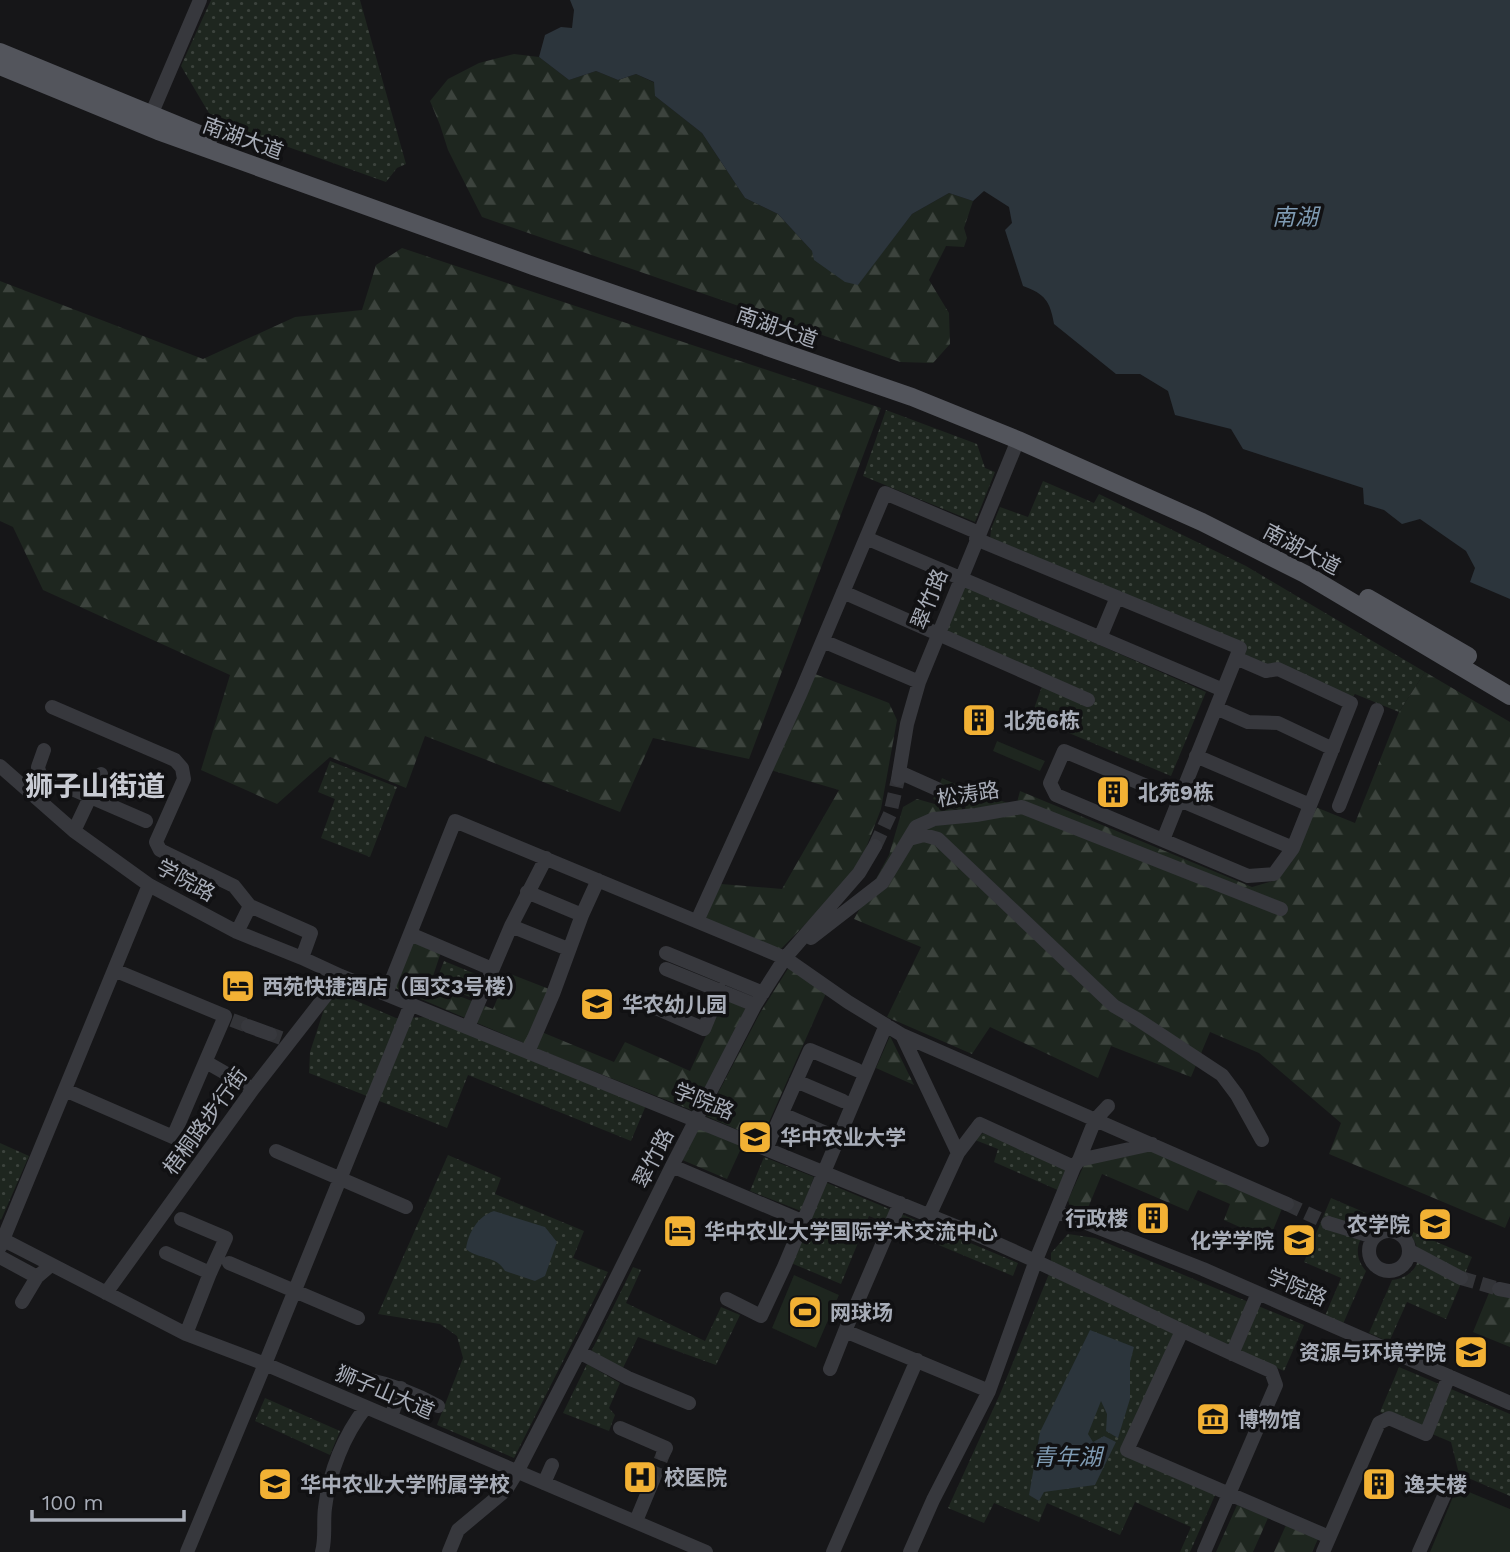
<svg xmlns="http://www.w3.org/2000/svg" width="1510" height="1552" viewBox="0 0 1510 1552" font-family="'Work Sans','Noto Sans SC',sans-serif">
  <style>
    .grass { fill: url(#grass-dots) }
    .forest { fill: url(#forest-firs) }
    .pitch { fill: #1e261f }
    .water { fill: #2c353c }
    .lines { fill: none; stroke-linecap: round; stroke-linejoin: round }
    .minor-tunnel { stroke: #333438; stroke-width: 14; stroke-dasharray: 14 7; stroke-linecap: butt }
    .minor { stroke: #37383d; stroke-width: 14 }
    .major { stroke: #53555c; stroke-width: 18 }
    .labels { text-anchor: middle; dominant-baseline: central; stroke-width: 7; stroke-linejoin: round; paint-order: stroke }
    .street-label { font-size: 21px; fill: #a8adb8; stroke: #111113 }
    .poi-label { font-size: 21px; font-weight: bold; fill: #a8adb8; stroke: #111113; text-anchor: start }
    .water-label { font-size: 23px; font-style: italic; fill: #7f9bb3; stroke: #111113 }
    .district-label { font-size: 28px; font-weight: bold; fill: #c9ccd4; stroke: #111113 }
  </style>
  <defs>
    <pattern id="grass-dots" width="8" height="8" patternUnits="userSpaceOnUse" patternTransform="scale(1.75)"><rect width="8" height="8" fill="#1e261f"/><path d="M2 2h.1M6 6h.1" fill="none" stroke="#3c433d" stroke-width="1.8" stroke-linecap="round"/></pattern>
    <pattern id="forest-firs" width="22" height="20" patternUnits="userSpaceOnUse" patternTransform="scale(1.75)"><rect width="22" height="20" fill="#1e261f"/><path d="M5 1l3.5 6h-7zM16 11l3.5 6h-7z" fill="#3c433d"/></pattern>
  </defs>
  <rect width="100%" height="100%" fill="#161618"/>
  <path class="grass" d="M211,0h149l46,164 -9,4 -11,14 -173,-62 -32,-54z
    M886,410l91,34 8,24 10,4 -20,50 -112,-46z
    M1043,481l51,22 5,-9 147,72 179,106 -26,40 -44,-18 -4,4 -84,-30 -25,-12 4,-12 -256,-104 1,-11 9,-22 28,10z
    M961,584l245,108 -35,84 -140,-59 15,-42 -103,-46z
    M330,761l67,26 -27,70 -49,-19 14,-39 -17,-7z
    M444,961l34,14 -8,22 -35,-13z
    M343,995l53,23 35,-1 216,86 -16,38 -163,-66 -21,53 -138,-55 1,-21 17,-52z
    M983,1133l85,36 -8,22 -66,-29 4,-13 -23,-9z
    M0,1143l29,13 -28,64 -1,-1z
    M448,1155l53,23 -6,16 89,37 -11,27 35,14 -94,186 -77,-33 26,-67 -6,-22 -17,-12 -62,-10z
    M764,1157l50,20 -13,34 -51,-20z
    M825,1182l193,81 -5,13 -144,-60 -28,68 -50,-21z
    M1331,1198l56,24 -2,4c-25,1 -36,26 -19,45l-23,53 -18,-8 16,-38 -37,-16z
    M1413,1232l59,25 -26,62 -39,-17 -18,40 -20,-9 23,-53c25,-3 34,-24 19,-44z
    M1068,1234l27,4 209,87 -20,46 -102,-47 -61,128 95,41 -26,59h-10l11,-25 -56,-25 -15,33 -73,-32 -8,19 -45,-19 -10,20 -36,-15 52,-114 51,-125v-16z
    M633,1267l8,3 -15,33 79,38 16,-34 19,8 -24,50 -78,-28 -17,35 -31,-18z
    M587,1364l33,19 -11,25 6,7 -6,16 -46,-18z
    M1399,1367l111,47v82l-51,-22 -8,-32 -71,-30z
    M265,1398l75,33 -10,24 -75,-34z"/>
  <path class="forest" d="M514,54l25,3 30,23 27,-9 22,9 18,-6 19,9v13l47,37 43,65 33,16 34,37 46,33 54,-70 37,-21 24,8 -9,27 3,10 -3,9 -18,-1 -17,34 20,33 1,31 -17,19 -33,-1 -418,-145 -34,-67 -8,-25 -10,-24 18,-22 31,-16z
    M402,248l479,160 -132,351 -96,-21 -33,74 -195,-76 -19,52 -76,-31 -53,47 -76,-34 29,-95 -187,-85 -30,-63 -13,-6v-240l203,78 92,-42 67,-7 14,-45z
    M810,672l79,31 8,17 -16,89 -20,52 -26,33 -59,60 -73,-32 18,-38 61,5 57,-99 -72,-21z
    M1425,672l85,50v494l-5,12 -176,-74 12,-31 -82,-70 -49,-21 -19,45 -80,-31 -13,32 -108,-51 -18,27 -85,-37 34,-70 -67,-28 35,-64 14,-48 14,-8 46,13 11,-21 42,15 4,-15 232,96 21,-6 18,-18 22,-57 42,17 44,-111z
    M414,940l27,12 -11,33 63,24 15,-36 41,16 -17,39 82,34 11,-20 65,29 33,-73 23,11 -52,102 -149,-59 -150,-64z
    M789,967l38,24 -66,149 -55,-24 54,-103z
    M890,1036l24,49 -38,-17z
    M699,1126l44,18 -16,35 -47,-20z
    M1151,1150l132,56 -14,34 -45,-20 6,-16 -32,-14 -10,21 -86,-37 -17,41 -14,-5 -3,-10 16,-35z
    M1491,1288l19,8v51l-37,-15z
    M1237,1505l31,13 -15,34h-37z
    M1286,1525l32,14 -6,13h-38z"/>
  <path class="pitch" d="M997,741l48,20 -5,10 -47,-20z
    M942,778l27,12 -8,21 -28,-12z
    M794,1275l45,20 -23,53 -44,-20z
    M1457,1487l53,22v43h-80z"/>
  <path class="water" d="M570,0h940v599l-40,-17 5,-14 -9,-17 -46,-32 -18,5 -18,-14 -20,-6 -1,-16 -120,-39 -12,-20 -56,-14 -7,-24 -28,-17h-24l-62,-50c-4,-23 -9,-30 -31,-38l-18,-56 7,-7 -3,-16 -25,-16 -11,10 -24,-8 -37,21 -54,71 -13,-3 -31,-22 -2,-9 -34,-37 -33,-16 -43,-65 -47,-37 -1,-14 -18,-8 -18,6 -22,-9 -27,9 -30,-23 6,-22 16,-8 11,1 2,-18z
    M494,1211l51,16 12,15 -12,34 -10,5 -30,-10c-9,-16 -26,-11 -39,-22 2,-16 12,-33 28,-38z
    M1090,1330l44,17 -4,16v36l-12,39 -12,-7 1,-17 -6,-13 -13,33 5,8 11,-6 12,6 -21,43 -51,7 -5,9 -10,-6 11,-63z"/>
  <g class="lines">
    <path class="minor-tunnel" d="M875,846l15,-32 8,-35
      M232,1020l16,6
      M270,1034l11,4
      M1287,1204l41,19
      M1461,1278l38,11
      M653,1480l10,-26"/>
    <path class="minor" d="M151,115l49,-115
      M866,538l357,152
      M976,539l264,109 -77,192
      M843,592l245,108
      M1100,638l17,-41
      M823,641l96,41
      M1236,658l30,13 12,-2 73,34 -58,145 -19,26 -26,2 -192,-81 -6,-12 14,-32 229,97
      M52,707l123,53 7,8 2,11 -28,63 4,8 74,36 16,20
      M1216,708l32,14 30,1 55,26
      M44,750l-6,17 2,8 106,46
      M1196,756l114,49
      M0,766l74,65 75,54 88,47 65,26 39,18 641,261c97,42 191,92 289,134l5,14 -72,167
      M899,772l38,17
      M898,779l9,-55 12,-42 99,-242
      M1339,806l38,-96
      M74,831l27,-57
      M909,839l15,-4 14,4 176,167 23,13 85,56 15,20 25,45
      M527,892l55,23
      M697,921l104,-229 84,-199 94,40
      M511,926l57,23
      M237,932l13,-26 61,27 -9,25
      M410,934l82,35
      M811,938l71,-55 34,-56 18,-8 42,-4 46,-8 259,102
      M666,953l97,40
      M666,969l89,36
      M386,994l69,-173 330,137 63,44 54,33 56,118 -29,63
      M649,1005l55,24 16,-39
      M248,1026l22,8
      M468,1027l43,-101 35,-68
      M902,1035l385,169
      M528,1052l25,-58 29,-79 16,-35
      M206,1062l47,27
      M796,1081l47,20
      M65,1090l108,47 52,-121 -111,-46
      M782,1114l46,20
      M766,1149l44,-99 47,20
      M276,1151l130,56
      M958,1153l22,-29 94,43
      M1079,1160l73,-16
      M672,1166l132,56
      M900,1203l-55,128 144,60
      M1056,1211l147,58 307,134
      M181,1219l45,19 -16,35
      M1328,1223l46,14
      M1369 1251a20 20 0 1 1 40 0a20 20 0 1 1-40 0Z
      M0,1238l186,96 79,30 441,188
      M0,1247l149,-362
      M1410,1251l51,27
      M166,1253l44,20 -24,61
      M0,1257l37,20
      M229,1263l129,55
      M1499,1289l11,2
      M106,1293l147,-204 88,-113
      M727,1299l34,17 23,-49 102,-242
      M22,1302l15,-25 14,-12
      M1182,1331l-55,119 202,87
      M579,1352l49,26 61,25
      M1232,1354l26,-61
      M830,1369l15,-38
      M362,1378c28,6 51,14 76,28
      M391,1417l10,-29
      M620,1428l46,20 -3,6
      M544,1483l8,-18
      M636,1521l17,-41
      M187,1552l78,-188 146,-360
      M322,1552c4,-14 1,-30 3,-44 4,-36 19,-73 41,-101
      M449,1552l9,-22 48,-40 11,-18 75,-145 80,-161 83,-161 30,-47 74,-85 16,-27
      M833,1552l84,-192
      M910,1552l23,-52 56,-109 47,-131 38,-93 5,-7 16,-40 13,-14
      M1323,1552l56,-129 10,-5 37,16 23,-58
      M1419,1552l29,-65"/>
    <path class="major" d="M0,52l209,86
      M0,66l158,65 375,135 379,131 106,43 184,82 103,52 205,122
      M1368,598l100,58"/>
  </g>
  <defs>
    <g id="building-square" transform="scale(1.75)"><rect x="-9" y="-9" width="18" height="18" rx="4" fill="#f2b134" stroke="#111113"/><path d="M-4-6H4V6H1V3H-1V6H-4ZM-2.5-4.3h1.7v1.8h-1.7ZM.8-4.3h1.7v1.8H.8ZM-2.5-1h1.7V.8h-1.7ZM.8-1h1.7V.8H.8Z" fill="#111"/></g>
    <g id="hotel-square" transform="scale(1.75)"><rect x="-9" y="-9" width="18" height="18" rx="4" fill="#f2b134" stroke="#111113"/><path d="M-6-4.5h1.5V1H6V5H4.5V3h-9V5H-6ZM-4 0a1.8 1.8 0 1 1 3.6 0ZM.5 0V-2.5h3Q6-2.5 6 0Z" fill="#111"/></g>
    <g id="school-square" transform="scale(1.75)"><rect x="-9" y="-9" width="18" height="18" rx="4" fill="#f2b134" stroke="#111113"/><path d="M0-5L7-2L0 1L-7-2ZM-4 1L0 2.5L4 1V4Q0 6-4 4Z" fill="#111"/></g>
    <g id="university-square" transform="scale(1.75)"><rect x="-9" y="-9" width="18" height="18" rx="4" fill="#f2b134" stroke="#111113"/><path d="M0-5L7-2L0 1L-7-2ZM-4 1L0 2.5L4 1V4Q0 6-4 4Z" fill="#111"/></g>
    <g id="stadium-square" transform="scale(1.75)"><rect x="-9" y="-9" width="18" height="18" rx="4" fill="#f2b134" stroke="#111113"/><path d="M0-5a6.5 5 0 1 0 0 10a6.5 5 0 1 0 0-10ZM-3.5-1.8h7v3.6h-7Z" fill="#111"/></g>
    <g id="museum-square" transform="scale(1.75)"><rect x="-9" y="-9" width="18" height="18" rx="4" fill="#f2b134" stroke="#111113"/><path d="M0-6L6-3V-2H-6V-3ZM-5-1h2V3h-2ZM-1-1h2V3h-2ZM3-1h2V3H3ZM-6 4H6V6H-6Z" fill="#111"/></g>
    <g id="hospital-square" transform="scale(1.75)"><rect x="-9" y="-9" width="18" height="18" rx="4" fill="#f2b134" stroke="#111113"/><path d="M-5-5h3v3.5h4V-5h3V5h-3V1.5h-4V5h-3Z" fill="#111"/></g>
  </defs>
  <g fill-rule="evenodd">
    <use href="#building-square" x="979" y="720"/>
    <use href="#building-square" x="1113" y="792"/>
    <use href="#hotel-square" x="238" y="986"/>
    <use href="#school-square" x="597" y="1004"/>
    <use href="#university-square" x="755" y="1137"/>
    <use href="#building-square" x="1153" y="1218"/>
    <use href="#university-square" x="1435" y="1224"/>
    <use href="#hotel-square" x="680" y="1231"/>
    <use href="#university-square" x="1299" y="1240"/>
    <use href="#stadium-square" x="805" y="1312"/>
    <use href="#university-square" x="1471" y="1352"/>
    <use href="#museum-square" x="1213" y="1419"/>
    <use href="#hospital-square" x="640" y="1477"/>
    <use href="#school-square" x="275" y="1484"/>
    <use href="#building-square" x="1379" y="1484"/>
  </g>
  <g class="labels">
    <g class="street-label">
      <text transform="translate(243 138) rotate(20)">南湖大道</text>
      <text transform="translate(777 327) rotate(19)">南湖大道</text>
      <text transform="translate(1302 549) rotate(28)">南湖大道</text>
      <text transform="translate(929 599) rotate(-68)">翠竹路</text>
      <text transform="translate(968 794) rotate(-9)">松涛路</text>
      <text transform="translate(186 880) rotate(29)">学院路</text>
      <text transform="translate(704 1101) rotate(22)">学院路</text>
      <text transform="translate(205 1121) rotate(-54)">梧桐路步行街</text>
      <text transform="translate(653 1158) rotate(-63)">翠竹路</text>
      <text transform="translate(1297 1287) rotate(23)">学院路</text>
      <text transform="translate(385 1392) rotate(23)">狮子山大道</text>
    </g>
    <g class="poi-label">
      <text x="1004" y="720">北苑6栋</text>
      <text x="1138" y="792">北苑9栋</text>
      <text x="262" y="986">西苑快捷酒店（国交3号楼）</text>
      <text x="622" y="1004">华农幼儿园</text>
      <text x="780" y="1137">华中农业大学</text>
      <text x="1128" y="1218" text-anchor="end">行政楼</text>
      <text x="1410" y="1224" text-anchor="end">农学院</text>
      <text x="704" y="1231">华中农业大学国际学术交流中心</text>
      <text x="1274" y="1240" text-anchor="end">化学学院</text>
      <text x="830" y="1312">网球场</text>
      <text x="1446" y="1352" text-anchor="end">资源与环境学院</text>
      <text x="1238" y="1419">博物馆</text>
      <text x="664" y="1477">校医院</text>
      <text x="300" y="1484">华中农业大学附属学校</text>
      <text x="1404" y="1484">逸夫楼</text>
    </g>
    <g class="water-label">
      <text x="1295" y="217">南湖</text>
      <text x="1067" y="1457">青年湖</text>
    </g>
    <g class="district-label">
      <text x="95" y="786">狮子山街道</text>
    </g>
  </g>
  <path d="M32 1510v10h152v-10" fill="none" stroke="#a8adb8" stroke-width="3.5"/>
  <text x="42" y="1510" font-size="21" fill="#a8adb8" stroke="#111113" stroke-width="5" paint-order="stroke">100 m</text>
</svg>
